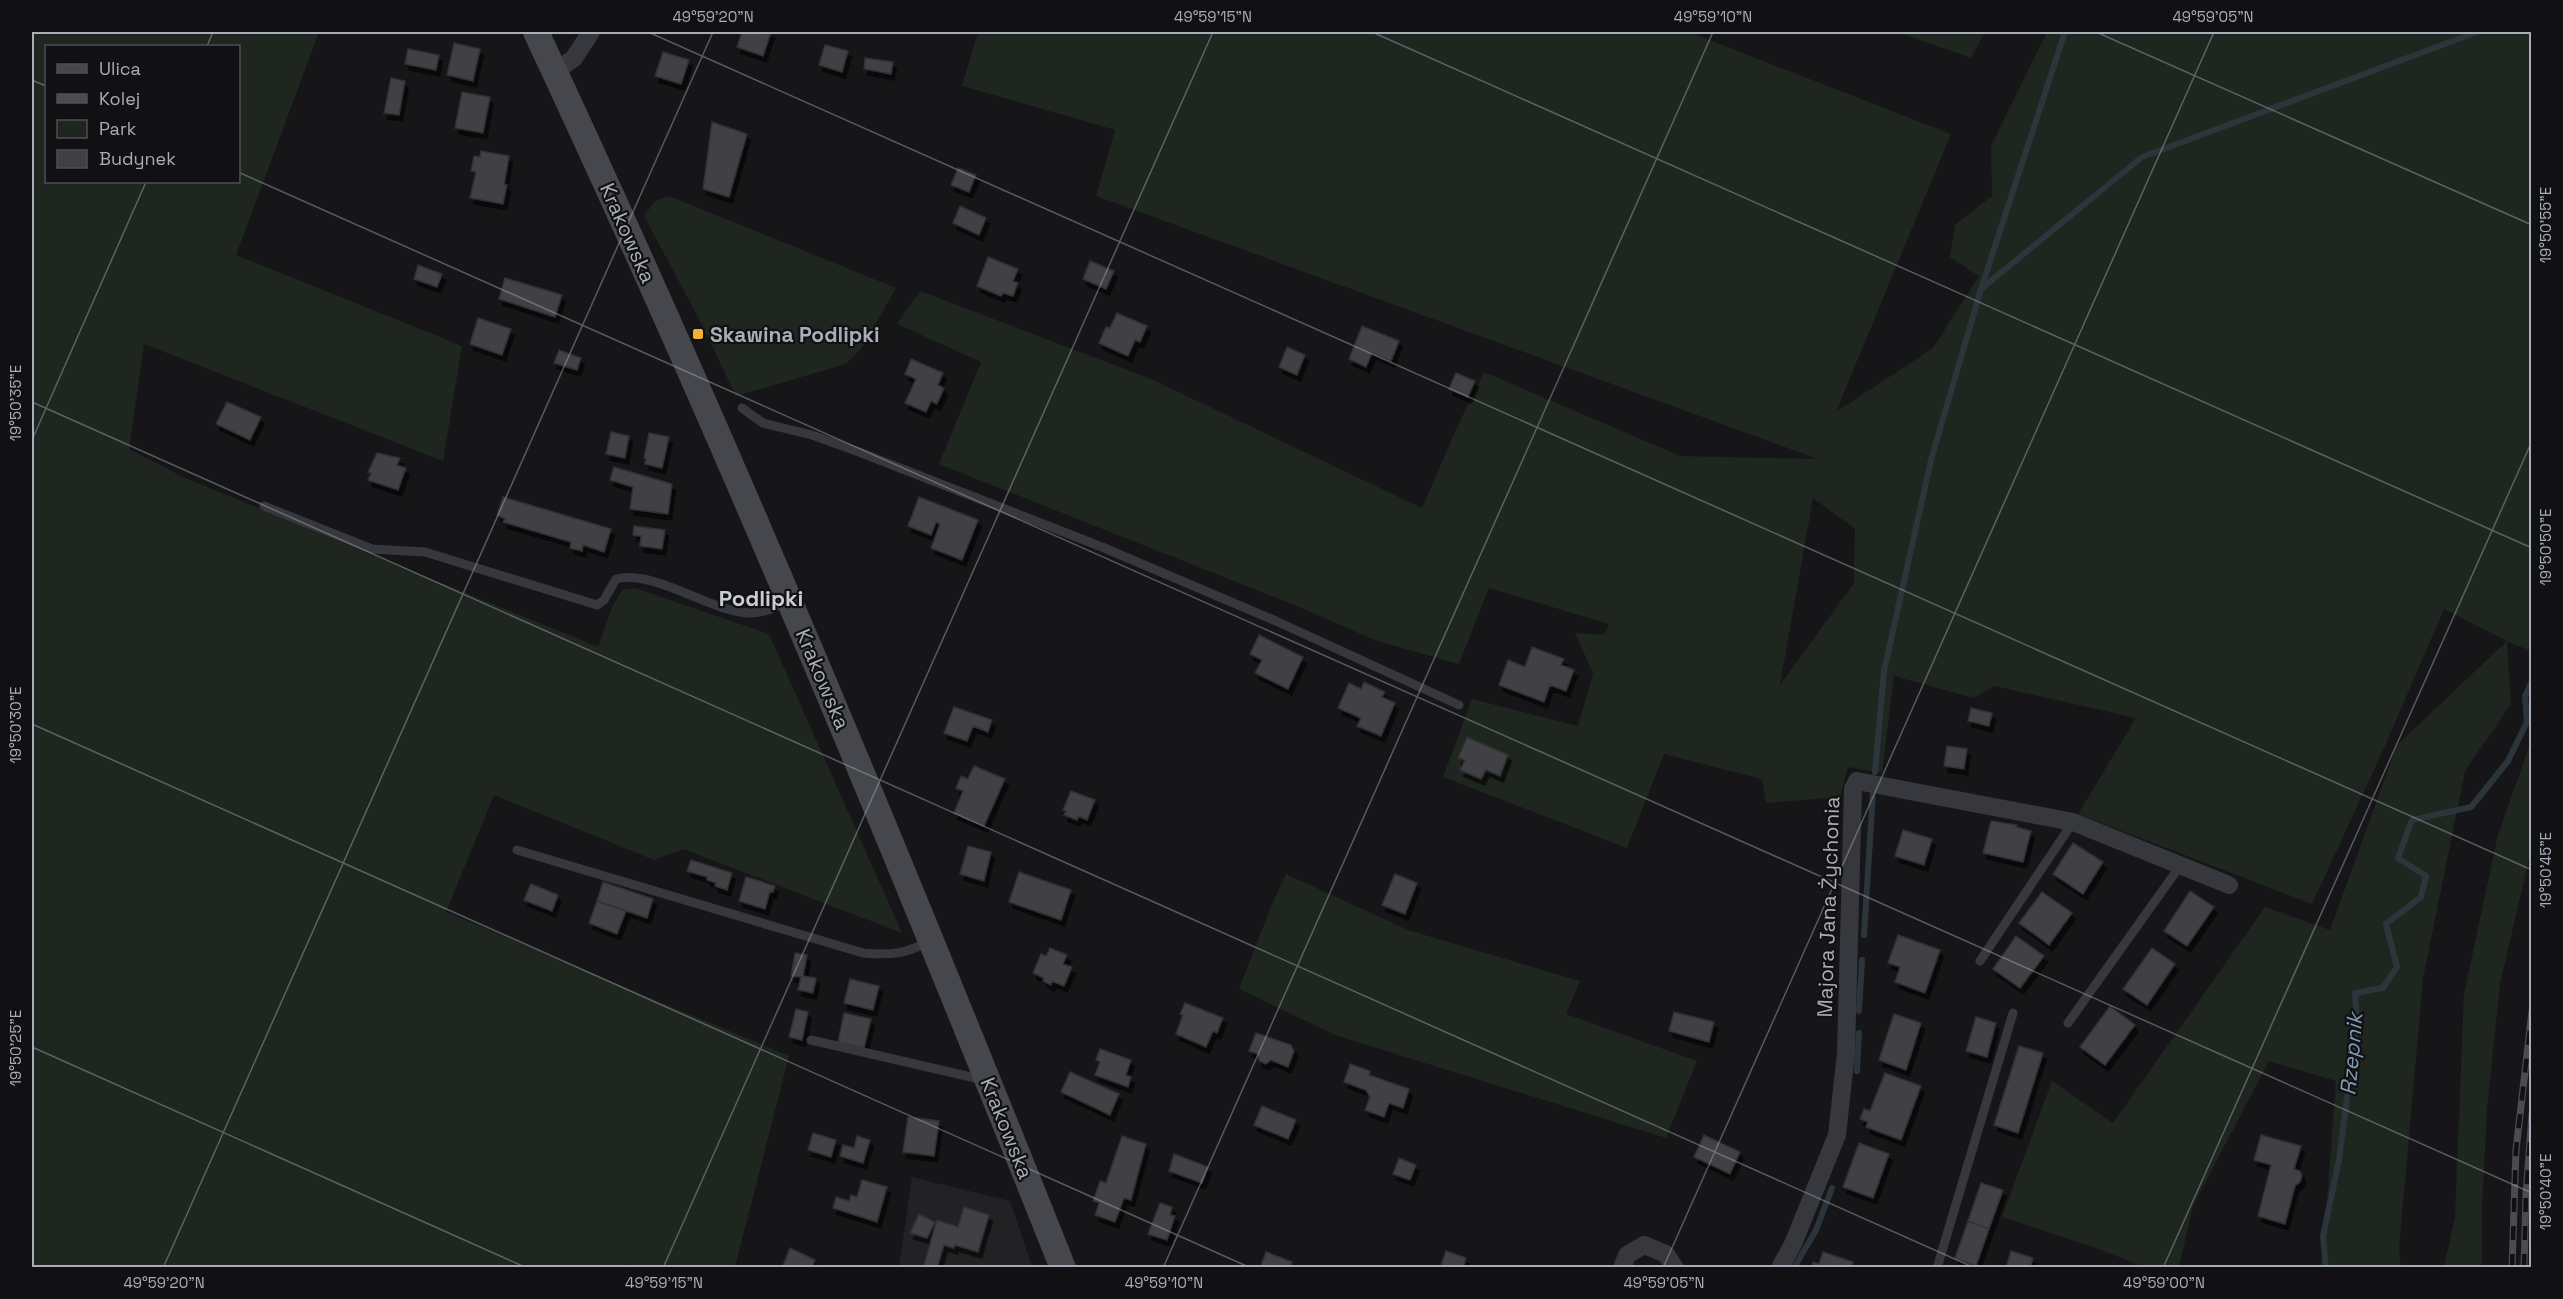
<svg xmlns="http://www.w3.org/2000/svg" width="2563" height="1299" viewBox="0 0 2563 1299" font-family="'Space Grotesk',sans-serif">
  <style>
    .built { fill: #222225 }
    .green { fill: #1e261f; fill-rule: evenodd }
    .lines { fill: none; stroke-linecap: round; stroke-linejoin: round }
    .stream { stroke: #2c353c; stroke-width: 6 }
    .building { fill: #404145; stroke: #303034; stroke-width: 1.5; filter: url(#shadow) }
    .lane { stroke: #37383d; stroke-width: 9 }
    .street { stroke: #37383d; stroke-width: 18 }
    .secondary { stroke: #45474d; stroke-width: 26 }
    .rail-casing { stroke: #4a4c52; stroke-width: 7 }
    .rail { stroke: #111113; stroke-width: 4.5; stroke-dasharray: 14; stroke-linecap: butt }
    .ticks { fill: none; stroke: #a8adb8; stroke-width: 1.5; stroke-opacity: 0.45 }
    .poi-dot { fill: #f2b134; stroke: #111113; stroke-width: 2 }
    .labels { text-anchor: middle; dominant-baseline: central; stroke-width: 4.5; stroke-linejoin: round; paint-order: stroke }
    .street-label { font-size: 21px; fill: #a8adb8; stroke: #111113 }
    .poi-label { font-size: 21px; font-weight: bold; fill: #a8adb8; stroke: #111113; text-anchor: start }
    .neighbourhood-label { font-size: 22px; font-weight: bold; fill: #c9ccd4; stroke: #111113 }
    .water-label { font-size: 22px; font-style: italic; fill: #7f9bb3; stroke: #111113 }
    .neatline { fill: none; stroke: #a8adb8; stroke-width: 2 }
    .ticks-label { font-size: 15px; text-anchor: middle; fill: #a8adb8 }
  </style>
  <defs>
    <filter id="shadow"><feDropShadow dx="3.5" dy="6" stdDeviation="0" flood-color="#0009"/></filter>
  </defs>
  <rect width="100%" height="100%" fill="#161618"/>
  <path class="built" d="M912,1177l98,24 22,66 -133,1z"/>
  <path class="green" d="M32,32h287l-83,223 226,91 -19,115 -299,-117 -15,105 54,28 415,170 14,-40 10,-17 13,-2 134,46 133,299 -219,-84 -29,11 -160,-65 -48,117 343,144 -54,211 -96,1 -10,-4 -1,4 -596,-1zM46,46h192v136h-192z
    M978,32h711l262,102 -115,278 97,-64 46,-72 -29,-19 5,-32 37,-29 -1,-50 56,-114h484v619l-24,-10 4,63 -46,67 -42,208 -24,270 2,18h-81l4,-24 12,-162 -67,-20 -76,145 -14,61h-35l-48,-19 -94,-31 50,-136 61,42 152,-216 65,23 67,-185 110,-104 -63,-32 -59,137 -73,158 -234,-90 58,-96 -142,-32 -20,12 -80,-22 -12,97 -34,-6 -8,30 -74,6 -4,-24 -98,-25 -37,94 -184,-71 29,-78 106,27 15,-53 -18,-40 29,2 5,-11 -120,-36 -30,76 -85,-24 -65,-29 -370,-147 42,-102 -84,-38 23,-33 231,88 271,129 37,-85 25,-51 196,84 138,3 -722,-263 19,-66 -153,-44zM1813,498l42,31 -1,54 -74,102z
    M1897,32h88l-14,26z
    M669,196l227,92 -34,60 -16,16 -110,32 -38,-79 -54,-101 11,-15z
    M2531,741v109l-31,134 -13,125 -5,98v60h-38l11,-50 9,-223 34,-159z
    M1286,874l122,56 172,51 -14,33 131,47 -31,77 -331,-103 -96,-46 33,-85z"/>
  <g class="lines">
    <path class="stream" d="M1981,289l161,-132 335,-125
      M1875,772l9,-101 47,-211 50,-171 84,-257
      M1864,935l9,-143
      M1859,1011l3,-51
      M1857,1071l2,-38
      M1794,1268l22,-38 16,-42
      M2326,1268l-3,-32 16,-76 18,-140 -2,-27 28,-5 14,-21 -11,-43 35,-27 5,-21 -28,-18 14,-38 59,-13 37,-46 19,-39 -2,-26 7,-15"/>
  </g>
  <path class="building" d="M742,32h29l-8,24 -26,-9z
    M454,43l26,6 -7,32 -26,-6z
    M825,45l23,6 -6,21 -23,-7z
    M408,49l31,6 -3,15 -31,-6z
    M663,52l26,8 -8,24 -26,-8z
    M865,58l28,4 -2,12 -27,-5z
    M391,78l14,3 -6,34 -15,-2z
    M462,92l28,5 -7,36 -28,-5z
    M712,122l35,12 -18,63 -26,-8z
    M481,151l28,5 -5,29h3l-4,19 -33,-6 6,-26 -5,-1 3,-15 6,1z
    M958,168l18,7 -7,17 -18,-7z
    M960,206l26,12 -7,17 -26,-12z
    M988,257l30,12 -5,12 5,2 -5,13 -10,-3 -2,3 -24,-10z
    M1090,261l24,10 -8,18 -23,-10z
    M418,265l24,9 -5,13 -23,-8z
    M505,278l57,17 -7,22 -56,-18z
    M1117,313l30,13 -7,16 -5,-2 -7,16 -29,-13 7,-16 4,1z
    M478,318l33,11 -9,26 -32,-11z
    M1362,326l37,15 -8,20 -19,-8 -6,14 -17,-8z
    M1287,347l18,8 -8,20 -18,-8z
    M559,350l22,8 -4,12 -23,-7z
    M911,359l32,14 -5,12 6,3 -7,16 -6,-3 -5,11 -21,-9 11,-24 -11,-5z
    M1456,373l19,8 -7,16 -19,-8z
    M227,402l34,15 -11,23 -34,-16z
    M611,432l18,4 -4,22 -19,-4z
    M649,433l20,4 -7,31 -17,-4 1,-5 -2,-1z
    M377,453l23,5 -3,7 9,3 -8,22 -30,-10 3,-7 -3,-1z
    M614,467l58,17 -4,30 -38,-5 3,-22 -23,-7z
    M503,497l108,32 -7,23 -21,-7 -1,6 -12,-3 1,-6 -68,-20 2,-3 -8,-4z
    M919,497l59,23 -16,40 -31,-12 9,-24 -4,-2 -5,13 -23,-9z
    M634,526l31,4 -3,19 -22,-3 1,-10 -8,-1z
    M1259,635l44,22 -15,32 -33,-16 7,-13 -12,-6z
    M1532,647l32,12 -3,6 13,5 -8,21 -16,-6 -6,17 -45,-17 9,-25 17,7z
    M1364,682l21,10 -3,5 13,6 -14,33 -24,-10 4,-8 -23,-10 11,-25 12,6z
    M954,707l38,13 -4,12 -15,-6 -6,15 -23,-8z
    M1971,708l21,5 -3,13 -21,-5z
    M1467,737l41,18 -8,21 -14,-6 -5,9 -21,-9 5,-10 -7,-2z
    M1947,746l20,3 -3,20 -20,-3z
    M974,766l31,13 -21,47 -30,-13 9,-22 -7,-3 5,-12 7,3z
    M1071,791l24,9 -8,20 -9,-4 -1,4 -13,-5 2,-4 -3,-1z
    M1991,821l26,4 -1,2 15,4 -8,31 -40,-9z
    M1903,830l29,9 -8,26 -29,-9z
    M2073,843l30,19 -20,32 -30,-20z
    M968,846l23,6 -7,29 -24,-7z
    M691,860l41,13 -5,17 -12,-4 1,-3 -9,-3v-3l-20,-6z
    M1019,872l52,18 -10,30 -52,-18z
    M1395,874l22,9 -12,31 -23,-9z
    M746,877l29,9 -2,6 -3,-1 -5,18 -26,-8z
    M603,882l50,17 -6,19 -50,-17z
    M531,884l27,11 -6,16 -28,-11z
    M2190,891l24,16 -27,39 -23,-15z
    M2042,892l30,21 -23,32 -30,-22z
    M597,901l29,10 -9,23 -28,-11z
    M1898,935l42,15 -15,43 -30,-11 5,-15 -12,-4z
    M2016,936l28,20 -24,32 -27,-19z
    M1050,948l17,7 -4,9 9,3 -8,19 -12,-5 -1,4 -8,-4 1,-3 -11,-5 8,-19 5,2z
    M2152,948l23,16 -28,41 -24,-16z
    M795,953l12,2 -4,21 13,2 -3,15 -15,-3 3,-13 -10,-1z
    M850,979l29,7 -6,24 -29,-7z
    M1185,1003l38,15 -6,15 -4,-2 -7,16 -30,-13 7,-19 -3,-1z
    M2110,1006l25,19 -30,40 -25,-18z
    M796,1009l12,3 -6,28 -13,-3z
    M1674,1012l40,10 -5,20 -40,-11z
    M844,1013l27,6 -7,29 -26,-6z
    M1894,1014l27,9 -15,47 -27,-10z
    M1976,1017l20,6 -9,34 -21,-6z
    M1256,1033l35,12 3,6 -6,16 -17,-7 -5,4 -7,-3 -1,-7 -9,-3z
    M2019,1046l24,7 -25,80 -24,-8z
    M1100,1049l31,11 -5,15 5,2 -3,10 -33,-12 5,-13 -4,-2z
    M1350,1064l20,7 -1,4 40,14 -6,19 -14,-5 -5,14 -19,-7 5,-13 -4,-7 -22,-8z
    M1070,1072l49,22 -9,21 -49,-23z
    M1885,1073l36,13 -20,54 -35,-13 2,-5 -8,-3 4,-10 6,2z
    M1262,1106l34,14 -8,19 -34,-14z
    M908,1117l31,4 -5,35 -31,-4z
    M813,1133l23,7 -5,17 -23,-7z
    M1704,1135l36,17 -10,22 -36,-17z
    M2261,1135l40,11 -7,23 6,2 2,5 -2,6 -5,4 -10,38 -27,-8 13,-51 -17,-5z
    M857,1136l13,4 -7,23 -23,-7 3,-11 11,3z
    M1122,1136l24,8 -15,56 -7,-2 -9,24 -20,-7 4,-12 -6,-2 7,-20 6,2z
    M1859,1143l30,11 -16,44 -30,-11z
    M1174,1154l34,13 -6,16 -33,-12z
    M1399,1158l17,7 -6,15 -17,-6z
    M862,1180l25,7 -10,35 -44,-14 3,-11 13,4 2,-6 6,2z
    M1981,1183l22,7 -14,39 -21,-8z
    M1160,1203l12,4 -2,8 5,1 -8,24 -19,-6z
    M964,1207l25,8 -11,37 -23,-7 -1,3 -10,-3 -7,23h-14l14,-48 21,7z
    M919,1214l16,8 -8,16 -17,-5z
    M1968,1221l21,8 -13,37 -21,-8z
    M790,1248l25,12 -3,8h-30z
    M1446,1251l20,7 -3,10h-23z
    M2011,1251l22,7 -3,10h-24z
    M1266,1252l26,10 -2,6h-30z
    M1823,1252l30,10 -1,3 7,3h-47l1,-6 6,2z"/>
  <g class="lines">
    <path class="lane" d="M742,408l21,15 49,12 47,17 243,95 174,74 183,84
      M264,506l108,43 53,3 172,53 7,-5 12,-21c40,-10 95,34 135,34 13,0 24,-6 36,-11
      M517,850l346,103c24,2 45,2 66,-13
      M1980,961l93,-139
      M2068,1023l112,-157
      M811,1040l173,40
      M1937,1268l76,-255"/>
    <path class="street" d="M555,72l19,-14 17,-26
      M1622,1268l5,-13 17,-10 22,9 9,14
      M1780,1268l13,-24 44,-109 9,-82 7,-264 4,-8 216,41 156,63"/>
    <path class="secondary" d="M536,32c190,405 361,820 527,1236"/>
    <g class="rail-casing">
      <path id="rail" d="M2512,1268l4,-118 16,-139
        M2524,1268l2,-74 6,-80"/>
    </g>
    <use href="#rail" class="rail"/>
  </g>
  <path class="ticks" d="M648,32l1884,838M1372,32l1160,516M2096,32l436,193M207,46l6,-14M32,80l14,6M238,172l2294,1021M32,402l1943,866M32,440l114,-258M32,724l1219,544M32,1047l495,221M163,1268l550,-1236M663,1268l550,-1236M1163,1268l550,-1236M1663,1268l551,-1236M2163,1268l369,-827"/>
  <rect class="poi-dot" x="692" y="328" width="12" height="12" rx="3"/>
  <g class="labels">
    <g class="street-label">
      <text transform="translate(628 233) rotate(66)">Krakowska</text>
      <text transform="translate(823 679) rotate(67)">Krakowska</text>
      <text transform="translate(1828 907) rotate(-88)">Majora Jana Żychonia</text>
      <text transform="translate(1007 1128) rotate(68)">Krakowska</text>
    </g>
    <g class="poi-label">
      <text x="710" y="334">Skawina Podlipki</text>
    </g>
    <g class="neighbourhood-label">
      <text x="761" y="598">Podlipki</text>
    </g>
    <g class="water-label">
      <text transform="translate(2351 1054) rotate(-85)">Rzepnik</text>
    </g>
  </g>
  <rect width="2563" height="1299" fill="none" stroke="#111113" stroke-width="66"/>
  <rect x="45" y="45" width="195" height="138" fill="#111113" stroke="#4d4f55" stroke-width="1.5"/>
  <rect x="57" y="64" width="30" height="9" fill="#45474d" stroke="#4d4f55" stroke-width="1.5"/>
  <text x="99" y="75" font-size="18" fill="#a8adb8">Ulica</text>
  <rect x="57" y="94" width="30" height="9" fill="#4a4c52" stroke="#4d4f55" stroke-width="1.5"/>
  <text x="99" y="105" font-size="18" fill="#a8adb8">Kolej</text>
  <rect x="57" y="120" width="30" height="18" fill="#1e261f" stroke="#4d4f55" stroke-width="1.5"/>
  <text x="99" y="135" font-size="18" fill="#a8adb8">Park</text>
  <rect x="57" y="150" width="30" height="18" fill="#404145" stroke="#4d4f55" stroke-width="1.5"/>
  <text x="99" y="165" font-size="18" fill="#a8adb8">Budynek</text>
  <rect x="33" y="33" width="2497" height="1233" class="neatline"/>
  <g class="ticks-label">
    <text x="713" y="22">49°59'20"N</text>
    <text x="1213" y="22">49°59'15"N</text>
    <text x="1713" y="22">49°59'10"N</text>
    <text x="2213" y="22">49°59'05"N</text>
    <text transform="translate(2546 225) rotate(-90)" y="5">19°50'55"E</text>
    <text transform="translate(16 403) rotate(-90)" y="5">19°50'35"E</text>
    <text transform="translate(2546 547) rotate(-90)" y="5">19°50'50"E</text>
    <text transform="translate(16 725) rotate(-90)" y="5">19°50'30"E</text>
    <text transform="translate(2546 870) rotate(-90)" y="5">19°50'45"E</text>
    <text transform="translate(16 1048) rotate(-90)" y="5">19°50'25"E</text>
    <text transform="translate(2546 1192) rotate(-90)" y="5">19°50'40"E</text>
    <text x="164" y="1288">49°59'20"N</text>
    <text x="664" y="1288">49°59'15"N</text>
    <text x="1164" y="1288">49°59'10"N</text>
    <text x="1664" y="1288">49°59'05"N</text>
    <text x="2164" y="1288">49°59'00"N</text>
  </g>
</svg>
